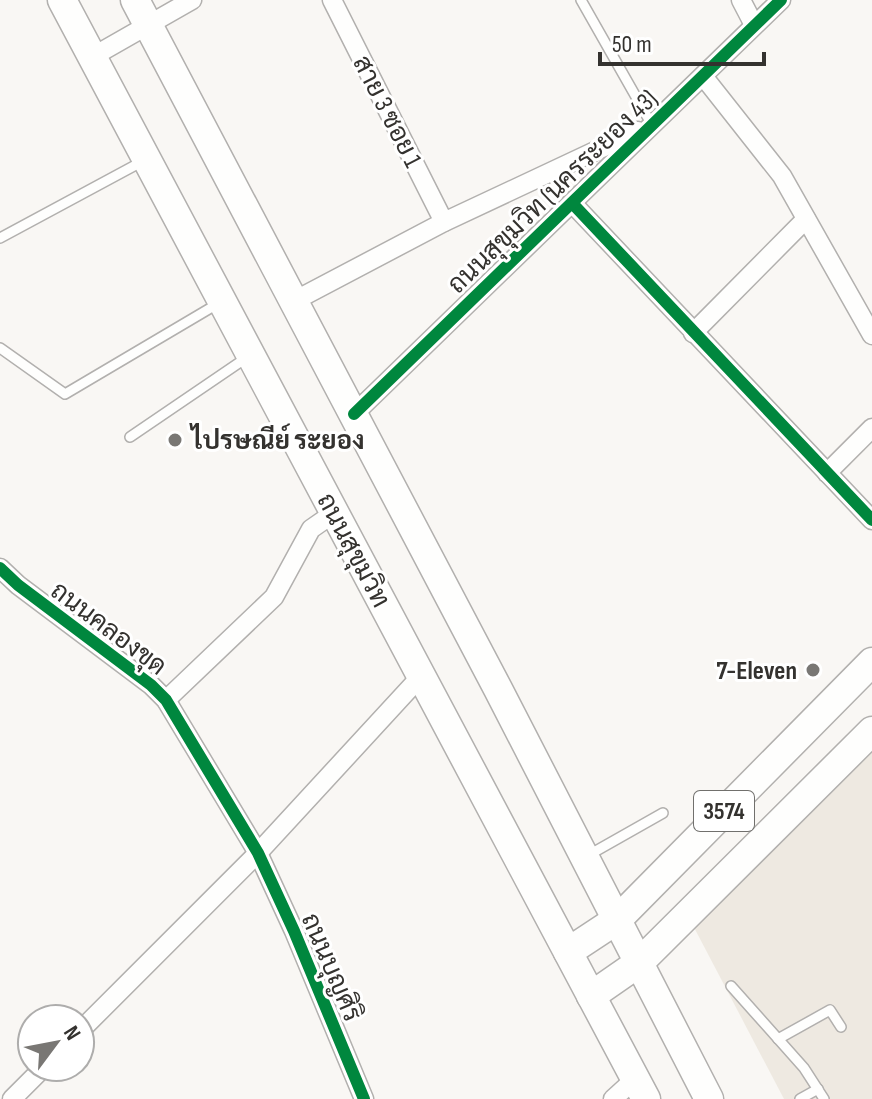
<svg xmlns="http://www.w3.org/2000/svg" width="872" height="1099" viewBox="0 0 872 1099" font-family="'Sofia Sans Condensed',Sarabun,sans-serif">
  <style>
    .built { fill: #eee9e1 }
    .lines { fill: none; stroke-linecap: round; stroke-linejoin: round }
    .lane-casing { stroke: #b2b0ae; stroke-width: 12 }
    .street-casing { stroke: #b2b0ae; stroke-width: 21 }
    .primary-casing { stroke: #b2b0ae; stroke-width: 31 }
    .lane { stroke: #fefefd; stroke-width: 9 }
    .street { stroke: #fefefd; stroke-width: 18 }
    .primary { stroke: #fefefd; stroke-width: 28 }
    .cycleway-casing { stroke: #fff; stroke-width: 17 }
    .cycleway { stroke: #00873e; stroke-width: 12 }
    .poi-dot { fill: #797774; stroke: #fff; stroke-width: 3 }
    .labels { text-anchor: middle; stroke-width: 6; stroke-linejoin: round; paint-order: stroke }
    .shield { fill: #fff; stroke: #71706d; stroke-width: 2 }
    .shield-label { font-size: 24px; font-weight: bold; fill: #34322f }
    .street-label { font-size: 26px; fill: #34322f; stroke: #fff }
    .poi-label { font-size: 26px; font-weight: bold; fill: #34322f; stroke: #fff; text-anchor: start }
  </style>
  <rect width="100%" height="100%" fill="#f9f7f4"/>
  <polygon class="built" points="872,730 872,1099 784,1099 688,916"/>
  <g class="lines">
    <g class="lane-casing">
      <g id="lane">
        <polyline points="581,0 652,125"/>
        <polyline points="0,238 145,160"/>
        <polyline points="0,348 65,394 219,303"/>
        <polyline points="130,437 249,356"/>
        <polyline points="587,856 663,813"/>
        <polyline points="731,986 804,1068 824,1099"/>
        <polyline points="778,1039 830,1010 841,1027"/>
        <polyline points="800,1099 818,1089"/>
      </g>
    </g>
    <g class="street-casing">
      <g id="street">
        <polyline points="332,0 444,222"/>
        <polyline points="741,0 754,25"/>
        <polyline points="92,57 192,0"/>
        <polyline points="703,76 782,176 872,335"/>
        <polyline points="572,203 872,520"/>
        <polyline points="294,301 444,222 638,131"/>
        <polyline points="693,333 806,219"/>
        <polyline points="354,414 781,0"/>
        <polyline points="827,473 872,428"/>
        <polyline points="0,568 18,585 151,685 166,700 258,853 294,931 364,1099"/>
        <polyline points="166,700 274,597 311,529 334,513"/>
        <polyline points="80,1031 258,853 421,676"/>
        <polyline points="12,1099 44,1067"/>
        <polyline points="613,1099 635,1079"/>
      </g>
    </g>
    <g class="primary-casing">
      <g id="primary">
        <polyline points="62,0 646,1099"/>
        <polyline points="135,0 498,689 709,1099"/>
        <polyline points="568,952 618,919 872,662"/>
        <polyline points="591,996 640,962 872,731"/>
      </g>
    </g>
    <use href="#lane" class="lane"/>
    <use href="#street" class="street"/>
    <use href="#primary" class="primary"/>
    <g class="cycleway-casing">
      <g id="cycleway">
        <polyline points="572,203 872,520"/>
        <polyline points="354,414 781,0"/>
        <polyline points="0,568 18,585 151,685 166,700 258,853 294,931 364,1099"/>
      </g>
    </g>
    <use href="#cycleway" class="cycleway"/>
  </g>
  <g class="poi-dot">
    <circle cx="175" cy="440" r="8"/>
    <circle cx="813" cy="670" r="8"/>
  </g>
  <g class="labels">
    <rect class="shield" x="694" y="791" width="60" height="40" rx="6"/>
    <g class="shield-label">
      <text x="724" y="819">3574</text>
    </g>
    <g class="street-label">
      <text transform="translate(388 111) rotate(63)" y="9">สาย 3 ซอย 1</text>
      <text transform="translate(552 191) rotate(-44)" y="9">ถนนสุขุมวิท (นครระยอง 43)</text>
      <text transform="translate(354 550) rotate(62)" y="9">ถนนสุขุมวิท</text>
      <text transform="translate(109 628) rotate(37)" y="9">ถนนคลองขุด</text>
      <text transform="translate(332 967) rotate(67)" y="9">ถนนบุญศิริ</text>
    </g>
    <g class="poi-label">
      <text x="191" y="449">ไปรษณีย์ ระยอง</text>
      <text x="797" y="679" text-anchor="end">7-Eleven</text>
    </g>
  </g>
  <g transform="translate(56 1043) rotate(58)"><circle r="38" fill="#ffffff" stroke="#aeadac" stroke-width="2"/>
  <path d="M0-6L14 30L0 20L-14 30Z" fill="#797774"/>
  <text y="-12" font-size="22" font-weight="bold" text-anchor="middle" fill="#34322f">N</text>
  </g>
  <path d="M600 52v12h164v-12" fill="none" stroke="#34322f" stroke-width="4"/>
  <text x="612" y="52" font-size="24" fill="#34322f" stroke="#ffffff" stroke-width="6" paint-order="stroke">50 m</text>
</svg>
